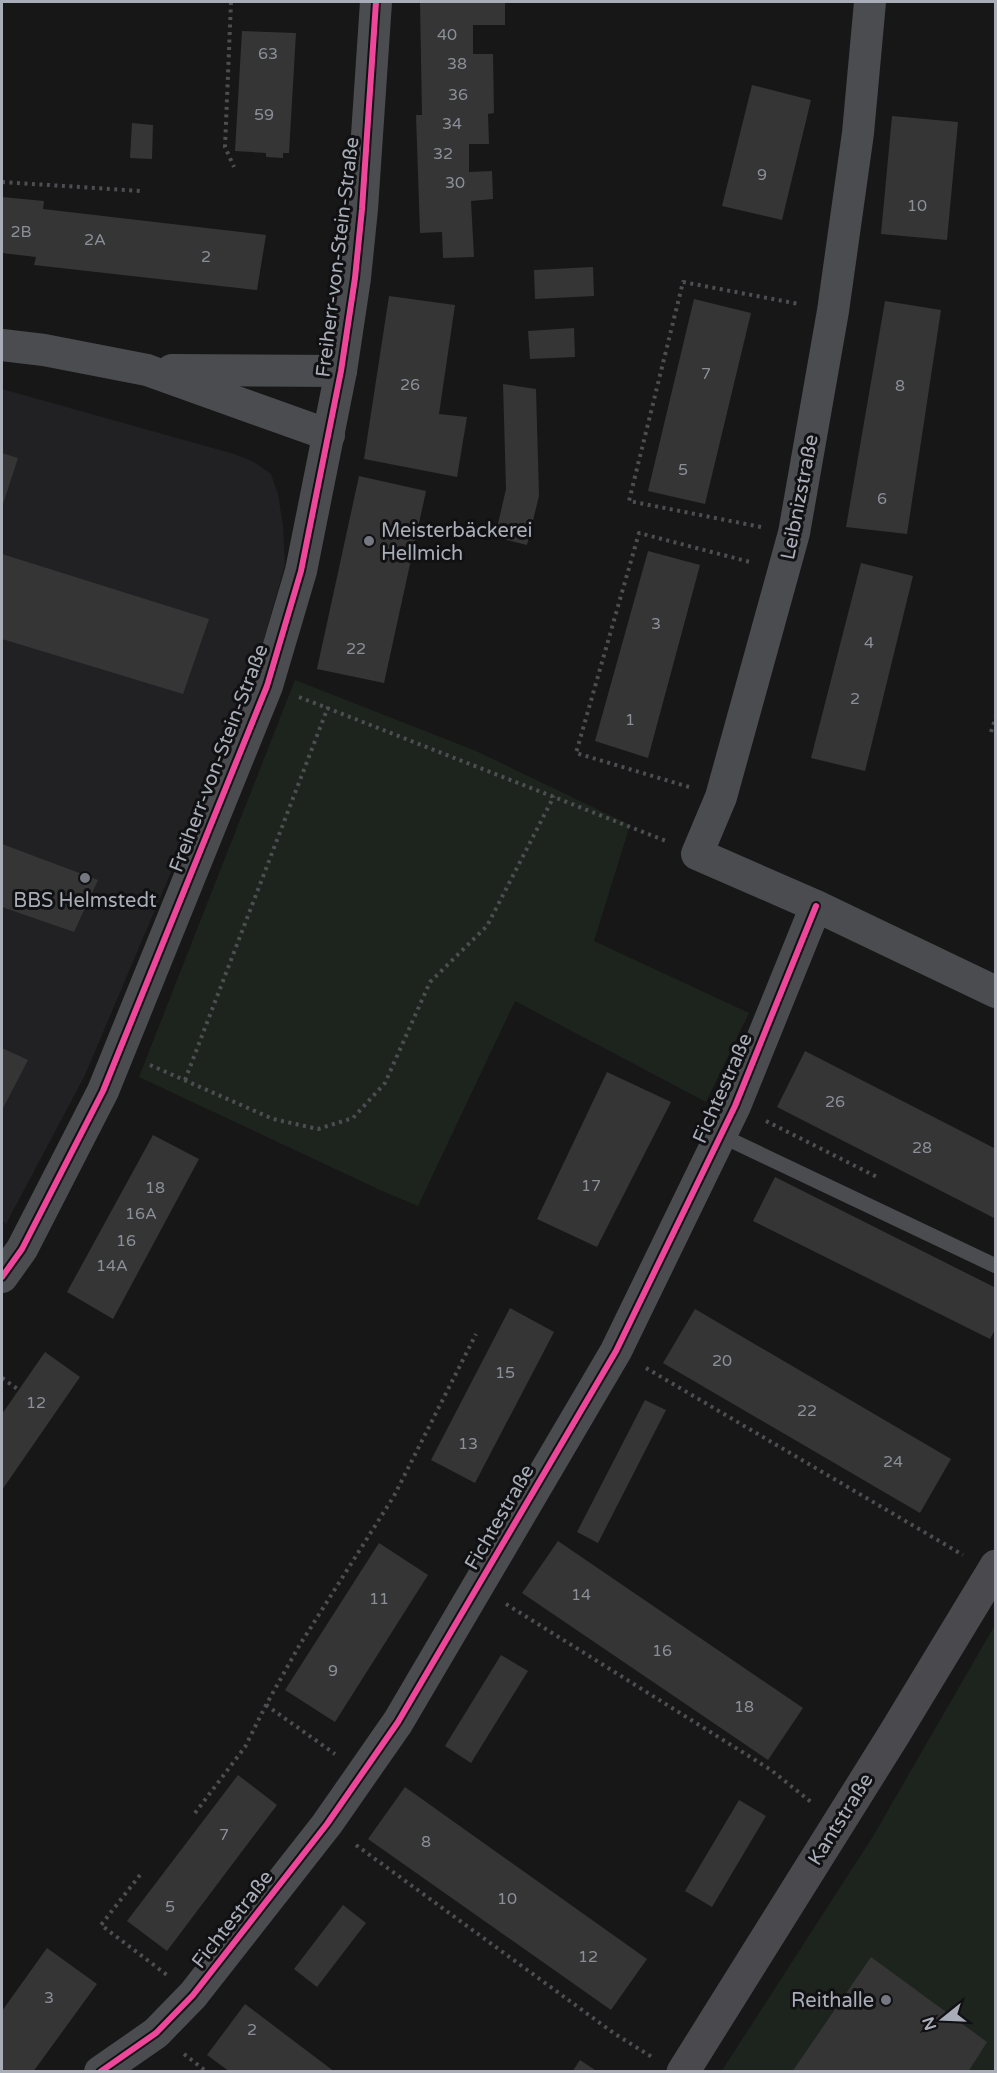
<svg xmlns="http://www.w3.org/2000/svg" width="997" height="2073" viewBox="0 0 997 2073" font-family="'Varela Round',sans-serif">
  <style>
    .built { fill: #212123 }
    .green { fill: #1d241e }
    .building { fill: #353536 }
    .lines { fill: none; stroke-linecap: round; stroke-linejoin: round }
    .path { stroke: #4d4e52; stroke-width: 4; stroke-dasharray: 3 4.5; stroke-linecap: butt }
    .lane { stroke: #4b4c50; stroke-width: 15 }
    .street { stroke: #4b4c50; stroke-width: 32 }
    .secondary { stroke: #4a4a4e; stroke-width: 33 }
    .cycleway-casing { stroke: #111113; stroke-width: 10 }
    .cycleway { stroke: #ed469a; stroke-width: 6 }
    .poi-dot { fill: #757880; stroke: #111113; stroke-width: 2 }
    .labels { text-anchor: middle; stroke-width: 6; stroke-linejoin: round; paint-order: stroke }
    .number-label { font-size: 16px; fill: #8b8f98 }
    .street-label { font-size: 20px; fill: #a8adb8; stroke: #111113 }
    .poi-label { font-size: 20px; fill: #a8adb8; stroke: #111113; text-anchor: start }
  </style>
  <rect width="100%" height="100%" fill="#171717"/>
  <polygon class="built" points="2,389 234,454 254,462 271,474 278,494 283,526 285,565 252,681 85,1075 6,1224 2,1220"/>
  <g class="green">
    <polygon points="295,680 476,751 630,825 594,941 749,1013 706,1102 515,1001 418,1206 380,1190 139,1077"/>
    <polygon points="995,1625 995,2071 721,2072 872,1838"/>
  </g>
  <g class="building">
    <polygon points="420,2 505,2 505,25 473,25 473,54 493,54 494,113 488,114 489,144 469,144 469,172 492,171 493,199 471,201 474,257 443,258 442,232 420,233 416,115 422,115"/>
    <polygon points="242,31 296,33 289,153 283,153 283,158 266,157 266,153 235,151"/>
    <polygon points="752,85 811,100 782,220 722,206"/>
    <polygon points="892,116 958,122 947,240 881,234"/>
    <polygon points="132,123 153,125 152,159 130,158"/>
    <polygon points="2,197 44,201 43,209 266,235 257,290 34,265 36,257 2,253"/>
    <polygon points="593,267 594,296 535,299 534,270"/>
    <polygon points="389,296 455,305 439,414 467,417 457,477 364,459"/>
    <polygon points="694,299 751,313 705,504 648,491"/>
    <polygon points="885,301 941,310 907,534 846,527"/>
    <polygon points="574,328 575,357 530,359 528,331"/>
    <polygon points="503,384 536,389 539,496 527,545 495,537 506,489"/>
    <polygon points="2,453 18,458 2,507"/>
    <polygon points="359,476 426,491 384,683 317,669"/>
    <polygon points="648,551 700,565 648,758 595,741"/>
    <polygon points="2,554 209,619 183,694 2,639"/>
    <polygon points="861,563 913,576 865,771 811,758"/>
    <polygon points="2,844 98,880 74,932 2,907"/>
    <polygon points="2,1048 28,1060 2,1110"/>
    <polygon points="805,1051 996,1149 996,1219 777,1107"/>
    <polygon points="607,1072 671,1102 597,1247 537,1219"/>
    <polygon points="153,1135 199,1159 113,1319 67,1292"/>
    <polygon points="775,1177 996,1288 996,1328 990,1339 753,1221"/>
    <polygon points="510,1308 554,1332 475,1483 431,1460"/>
    <polygon points="695,1309 951,1459 920,1513 663,1363"/>
    <polygon points="45,1352 80,1377 2,1490 2,1414"/>
    <polygon points="645,1400 666,1410 598,1543 577,1532"/>
    <polygon points="558,1541 803,1708 768,1760 522,1593"/>
    <polygon points="379,1543 428,1575 335,1722 285,1690"/>
    <polygon points="501,1655 528,1671 471,1763 445,1746"/>
    <polygon points="238,1775 277,1805 167,1951 127,1921"/>
    <polygon points="405,1787 647,1959 611,2010 368,1839"/>
    <polygon points="739,1800 766,1816 712,1907 685,1891"/>
    <polygon points="343,1905 366,1923 317,1987 294,1969"/>
    <polygon points="47,1948 97,1984 33,2072 2,2072 2,2011"/>
    <polygon points="871,1957 987,2042 968,2072 792,2072"/>
    <polygon points="245,2004 323,2063 335,2072 230,2072 207,2055"/>
    <polygon points="580,2060 598,2072 572,2072"/>
  </g>
  <g class="lines">
    <g class="path">
      <polyline points="231,2 225,147 234,167"/>
      <polyline points="2,182 141,191"/>
      <polyline points="761,527 629,501 683,282 799,304"/>
      <polyline points="299,697 666,841"/>
      <polyline points="991,732 996,716"/>
      <polyline points="689,787 576,753 639,533 750,562"/>
      <polyline points="150,1065 273,1119 318,1129 353,1118 385,1083 430,982 487,926 554,796"/>
      <polyline points="185,1080 328,707"/>
      <polyline points="766,1121 877,1177"/>
      <polyline points="646,1368 963,1555"/>
      <polyline points="2,1378 19,1390"/>
      <polyline points="506,1604 771,1770 811,1802"/>
      <polyline points="266,1705 335,1754"/>
      <polyline points="195,1813 245,1747 266,1705 299,1646 394,1496 476,1334"/>
      <polyline points="356,1845 615,2034 652,2057"/>
      <polyline points="140,1875 101,1925 167,1975"/>
      <polyline points="184,2054 207,2072"/>
    </g>
    <polyline class="lane" points="720,1135 996,1266"/>
    <g class="street">
      <polyline points="870,2 858,133 833,311 794,533 721,797 697,854 816,906 996,992"/>
      <polyline points="2,345 44,350 147,370 329,435"/>
      <polyline points="172,370 341,371"/>
      <polyline points="2,1277 22,1249 103,1091 267,686 301,571 341,371 355,278 362,209 376,2"/>
      <polyline points="100,2072 156,2033 193,1995 327,1824 398,1722 616,1351 735,1106 816,906"/>
    </g>
    <polyline class="secondary" points="683,2072 893,1736 996,1566"/>
    <g class="cycleway-casing">
      <g id="cycleway">
        <polyline points="2,1277 22,1249 103,1091 267,686 301,571 341,371 355,278 362,209 376,2"/>
        <polyline points="100,2072 156,2033 193,1995 327,1824 398,1722 616,1351 735,1106 816,906"/>
      </g>
    </g>
    <use href="#cycleway" class="cycleway"/>
  </g>
  <g class="poi-dot">
    <circle cx="369" cy="541" r="6"/>
    <circle cx="85" cy="878" r="6"/>
    <circle cx="886" cy="2000" r="6"/>
  </g>
  <g class="labels">
    <g class="number-label">
      <text x="447" y="40">40</text>
      <text x="268" y="59">63</text>
      <text x="457" y="69">38</text>
      <text x="458" y="100">36</text>
      <text x="264" y="120">59</text>
      <text x="452" y="129">34</text>
      <text x="443" y="159">32</text>
      <text x="762" y="180">9</text>
      <text x="455" y="188">30</text>
      <text x="917" y="211">10</text>
      <text x="21" y="237">2B</text>
      <text x="95" y="245">2A</text>
      <text x="206" y="262">2</text>
      <text x="706" y="379">7</text>
      <text x="410" y="390">26</text>
      <text x="900" y="391">8</text>
      <text x="683" y="475">5</text>
      <text x="882" y="504">6</text>
      <text x="656" y="629">3</text>
      <text x="869" y="648">4</text>
      <text x="356" y="654">22</text>
      <text x="855" y="704">2</text>
      <text x="630" y="725">1</text>
      <text x="835" y="1107">26</text>
      <text x="922" y="1153">28</text>
      <text x="591" y="1191">17</text>
      <text x="155" y="1193">18</text>
      <text x="141" y="1219">16A</text>
      <text x="126" y="1246">16</text>
      <text x="112" y="1271">14A</text>
      <text x="722" y="1366">20</text>
      <text x="505" y="1378">15</text>
      <text x="36" y="1408">12</text>
      <text x="807" y="1416">22</text>
      <text x="468" y="1449">13</text>
      <text x="893" y="1467">24</text>
      <text x="581" y="1600">14</text>
      <text x="379" y="1604">11</text>
      <text x="662" y="1656">16</text>
      <text x="333" y="1676">9</text>
      <text x="744" y="1712">18</text>
      <text x="224" y="1840">7</text>
      <text x="426" y="1847">8</text>
      <text x="507" y="1904">10</text>
      <text x="170" y="1912">5</text>
      <text x="588" y="1962">12</text>
      <text x="49" y="2003">3</text>
      <text x="252" y="2035">2</text>
    </g>
    <g class="street-label">
      <text transform="translate(337 257) rotate(-83)" y="7">Freiherr-von-Stein-Straße</text>
      <text transform="translate(799 497) rotate(-79)" y="7">Leibnizstraße</text>
      <text transform="translate(218 758) rotate(-69)" y="7">Freiherr-von-Stein-Straße</text>
      <text transform="translate(722 1088) rotate(-66)" y="7">Fichtestraße</text>
      <text transform="translate(499 1517) rotate(-60)" y="7">Fichtestraße</text>
      <text transform="translate(840 1819) rotate(-58)" y="7">Kantstraße</text>
      <text transform="translate(232 1919) rotate(-52)" y="7">Fichtestraße</text>
    </g>
    <g class="poi-label">
      <text x="381" y="537">Meisterbäckerei<tspan x="381" dy="23">Hellmich</tspan></text>
      <text x="85" y="907" text-anchor="middle">BBS Helmstedt</text>
      <text x="874" y="2007" text-anchor="end">Reithalle</text>
    </g>
  </g>
  <rect width="997" height="2073" fill="none" stroke="#a8adb8" stroke-width="6"/>
  <g transform="translate(943 2019) rotate(252)" stroke="#111113" stroke-width="4.5" paint-order="stroke">
  <path d="M0-4.5L10 22L0 15L-10 22Z" fill="#a8adb8"/>
  <text y="-9" font-size="16" font-weight="bold" text-anchor="middle" fill="#a8adb8">N</text>
  </g>
</svg>
